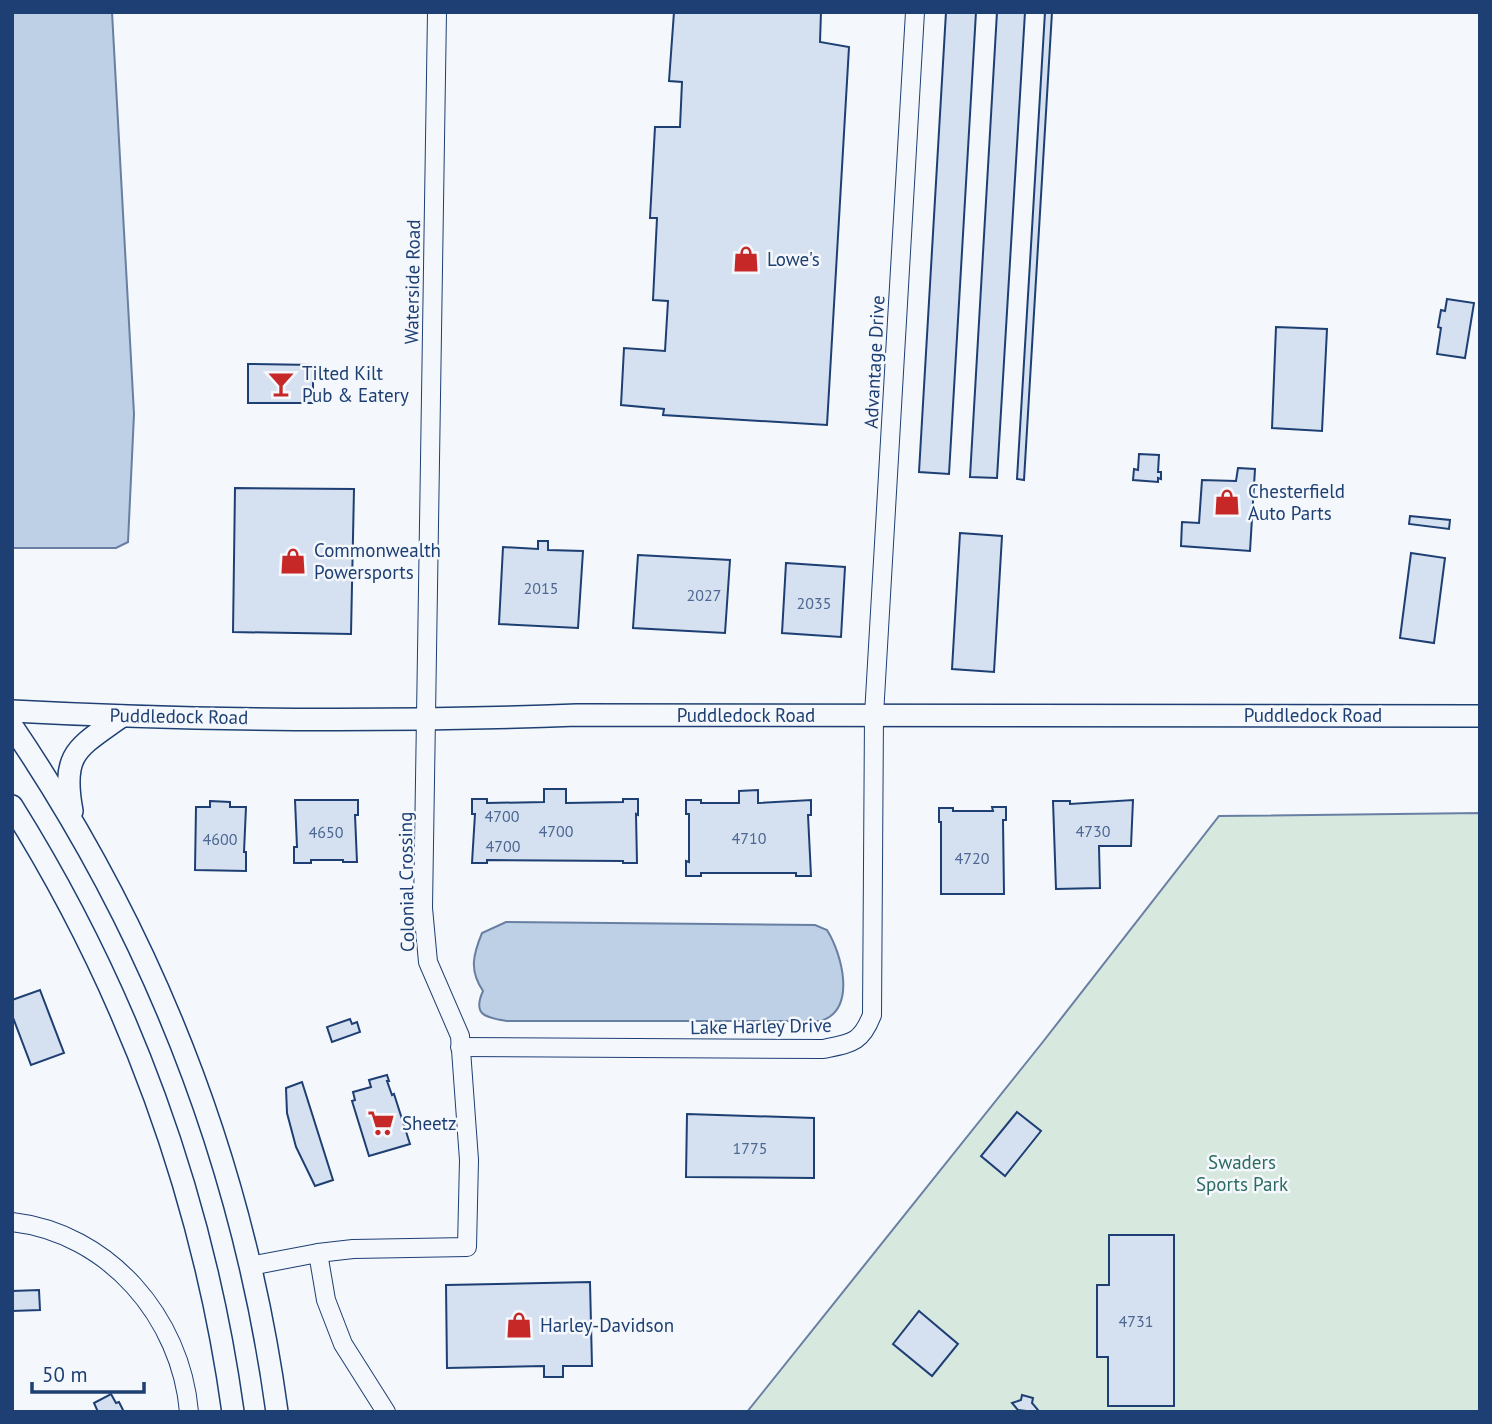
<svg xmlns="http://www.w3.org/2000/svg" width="1492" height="1424" viewBox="0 0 1492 1424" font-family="'PT Sans',sans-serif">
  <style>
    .green { fill: #d7e8df; stroke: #687fa3; stroke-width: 2 }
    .water { fill: #bed0e5; stroke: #687fa3; stroke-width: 2 }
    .building { fill: #d5e0f0; stroke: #1d3f73; stroke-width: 2 }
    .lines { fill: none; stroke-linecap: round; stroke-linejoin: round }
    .minor-casing { stroke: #1d3f73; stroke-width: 20 }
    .major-casing { stroke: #1d3f73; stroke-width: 24 }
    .minor { stroke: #f4f7fb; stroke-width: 18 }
    .major { stroke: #f4f7fb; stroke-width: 21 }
    .labels { text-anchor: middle; stroke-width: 5; stroke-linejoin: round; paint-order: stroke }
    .number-label { font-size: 16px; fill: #4b6792 }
    .poi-label { font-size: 19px; fill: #1d3f73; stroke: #f4f7fb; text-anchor: start }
    .street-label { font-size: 19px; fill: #1d3f73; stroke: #f4f7fb }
    .park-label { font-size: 19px; fill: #2c6c60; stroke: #f4f7fb }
  </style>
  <rect width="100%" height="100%" fill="#f4f7fb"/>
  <polygon class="green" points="1480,813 1480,1412 747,1412 1042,1043 1219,816"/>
  <g class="water">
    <polygon points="12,12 112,12 134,414 128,542 116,548 12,548"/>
    <path d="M506,922L815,925L827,930C842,954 857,1009 821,1021H507C486,1018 472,1015 483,991C469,970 473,955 482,933Z"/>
  </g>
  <g class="building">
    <polygon points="674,12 821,12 820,42 849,47 827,425 663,415 664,409 621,405 624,348 665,351 668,301 653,300 657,218 650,218 655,127 680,127 682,82 669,81"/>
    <polygon points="946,12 976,12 949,474 919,472"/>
    <polygon points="997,12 1025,12 997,478 970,477"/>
    <polygon points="1045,12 1052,12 1024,480 1017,479"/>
    <polygon points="1447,299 1474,303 1465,358 1437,354 1441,328 1438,327 1441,310 1445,311"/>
    <polygon points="1276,327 1327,329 1322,431 1272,428"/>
    <polygon points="248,364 313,365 313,403 248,403"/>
    <polygon points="1139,454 1159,455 1158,472 1161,472 1161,479 1158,478 1158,482 1133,480 1134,469 1138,470"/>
    <polygon points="1238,468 1255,469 1250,551 1181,546 1182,522 1199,523 1202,480 1236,481"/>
    <polygon points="235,488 354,489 351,634 233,632"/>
    <polygon points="1410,516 1450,520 1449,529 1409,524"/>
    <polygon points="960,533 1002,536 994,672 952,669"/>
    <polygon points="538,541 548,541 548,550 583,551 578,628 499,624 503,547 538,549"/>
    <polygon points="1411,553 1445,558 1434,643 1400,638"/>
    <polygon points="638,555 730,560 725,633 633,628"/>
    <polygon points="786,563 845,567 841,637 782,633"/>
    <polygon points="544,789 566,789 566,803 623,802 623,799 638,799 638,815 636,814 637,863 623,863 623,861 487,860 487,863 472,863 475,814 472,814 472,799 487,799 487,803 544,802"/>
    <polygon points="758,790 758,803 811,800 811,815 808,815 811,876 796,876 796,873 701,873 701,876 686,876 686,861 689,862 689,814 686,814 686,800 701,800 701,803 739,803 739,791"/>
    <polygon points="295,800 358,800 358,815 355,815 357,862 343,862 343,860 311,860 311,863 294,863 294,847 297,847"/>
    <polygon points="1133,800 1131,846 1099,846 1100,888 1056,889 1053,801 1070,801 1070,804"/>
    <polygon points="210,801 230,802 230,807 246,807 244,852 246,852 246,871 195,870 196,807 210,807"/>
    <polygon points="992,807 1006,807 1006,820 1003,820 1004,894 941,894 941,822 939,822 939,808 953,808 953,811 993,811"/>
    <polygon points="40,990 64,1053 31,1065 12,1015 12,1000"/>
    <polygon points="350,1019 352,1024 357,1022 360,1032 332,1042 327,1027"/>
    <polygon points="387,1075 389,1081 387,1081 392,1095 394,1094 410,1144 369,1156 352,1101 355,1100 353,1092 371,1087 369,1080"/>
    <polygon points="302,1082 333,1180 315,1186 296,1147 287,1113 286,1088"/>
    <polygon points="1017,1112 1041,1131 1005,1176 981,1156"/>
    <polygon points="687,1114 814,1118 814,1178 686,1177"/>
    <polygon points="1109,1235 1174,1235 1174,1406 1108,1406 1108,1357 1097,1357 1097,1285 1109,1285"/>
    <polygon points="590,1282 592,1366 563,1366 563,1377 544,1377 544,1366 447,1368 446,1285"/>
    <polygon points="39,1290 40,1310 12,1311 12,1291"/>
    <polygon points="919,1311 958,1344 932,1376 893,1344"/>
    <polygon points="111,1394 116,1403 119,1402 124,1412 98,1412 94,1403"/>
    <polygon points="1022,1395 1033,1398 1032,1403 1038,1410 1035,1412 1018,1410 1012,1403 1021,1400"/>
  </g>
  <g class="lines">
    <g class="minor-casing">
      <g id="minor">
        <path d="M460,1047L823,1049C852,1043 861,1043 872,1015L874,715L915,12"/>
        <path d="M12,1222C109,1233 181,1318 189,1412"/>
        <polyline points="318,1253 326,1300 343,1344 386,1412"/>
        <polyline points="250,1266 318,1253 353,1249 467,1247 469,1160 460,1036 428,962 423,908 437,12"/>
      </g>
    </g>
    <g class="major-casing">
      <g id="major">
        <path d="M12,711C200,721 389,722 577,715L1480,716"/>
        <path d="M12,726C153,934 243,1163 277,1412"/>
        <path d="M12,806C128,991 203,1196 233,1412"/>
        <path d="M72,811C61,752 78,748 122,716"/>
      </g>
    </g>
    <use href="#minor" class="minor"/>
    <use href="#major" class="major"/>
  </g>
  <defs>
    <g id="shop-bare" transform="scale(2.1)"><path d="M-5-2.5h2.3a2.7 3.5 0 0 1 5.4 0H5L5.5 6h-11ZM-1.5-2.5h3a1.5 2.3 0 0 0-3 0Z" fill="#c62828" stroke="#f4f7fb" stroke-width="2.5" paint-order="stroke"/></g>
    <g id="bar-bare" transform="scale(2.1)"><path d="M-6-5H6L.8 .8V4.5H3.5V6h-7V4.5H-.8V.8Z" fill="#c62828" stroke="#f4f7fb" stroke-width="2.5" paint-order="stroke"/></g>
    <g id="supermarket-bare" transform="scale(2.1)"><path d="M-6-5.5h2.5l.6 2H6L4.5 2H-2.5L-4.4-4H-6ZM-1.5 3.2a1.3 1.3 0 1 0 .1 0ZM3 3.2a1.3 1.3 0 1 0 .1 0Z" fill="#c62828" stroke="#f4f7fb" stroke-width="2.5" paint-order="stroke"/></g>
  </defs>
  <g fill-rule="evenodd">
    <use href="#shop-bare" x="746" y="259"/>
    <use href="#bar-bare" x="281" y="384"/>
    <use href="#shop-bare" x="1227" y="502"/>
    <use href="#shop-bare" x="293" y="561"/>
    <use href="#supermarket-bare" x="381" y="1123"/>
    <use href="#shop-bare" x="519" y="1325"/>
  </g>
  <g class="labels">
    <g class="number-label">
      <text x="541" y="594">2015</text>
      <text x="704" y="601">2027</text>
      <text x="814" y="609">2035</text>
      <text x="502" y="822">4700</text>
      <text x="556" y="837">4700</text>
      <text x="1093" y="837">4730</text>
      <text x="326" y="838">4650</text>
      <text x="749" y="844">4710</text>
      <text x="220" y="845">4600</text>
      <text x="503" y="852">4700</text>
      <text x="972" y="864">4720</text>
      <text x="750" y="1154">1775</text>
      <text x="1136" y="1327">4731</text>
    </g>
    <g class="poi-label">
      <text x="767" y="266">Lowe's</text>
      <text x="302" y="380">Tilted Kilt<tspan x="302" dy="22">Pub &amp; Eatery</tspan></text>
      <text x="1248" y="498">Chesterfield<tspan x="1248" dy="22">Auto Parts</tspan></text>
      <text x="314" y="557">Commonwealth<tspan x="314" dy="22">Powersports</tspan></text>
      <text x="402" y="1130">Sheetz</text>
      <text x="540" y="1332">Harley-Davidson</text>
    </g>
    <g class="street-label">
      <text transform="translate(412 282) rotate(-89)" y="7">Waterside Road</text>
      <text transform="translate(874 362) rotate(-87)" y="7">Advantage Drive</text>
      <text x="746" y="722">Puddledock Road</text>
      <text x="1313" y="722">Puddledock Road</text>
      <text transform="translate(179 716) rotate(1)" y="7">Puddledock Road</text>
      <text transform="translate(406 882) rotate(-91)" y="7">Colonial Crossing</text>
      <text transform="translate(761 1026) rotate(-1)" y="7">Lake Harley Drive</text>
    </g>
    <g class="park-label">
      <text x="1242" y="1169">Swaders<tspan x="1242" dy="22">Sports Park</tspan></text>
    </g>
  </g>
  <rect width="1492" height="1424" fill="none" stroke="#1d3f73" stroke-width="28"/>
  <path d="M32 1382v10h112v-10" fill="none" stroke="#1d3f73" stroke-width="3.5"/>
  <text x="42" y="1382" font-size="21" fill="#1d3f73" stroke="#f4f7fb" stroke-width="5" paint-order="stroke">50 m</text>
</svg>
